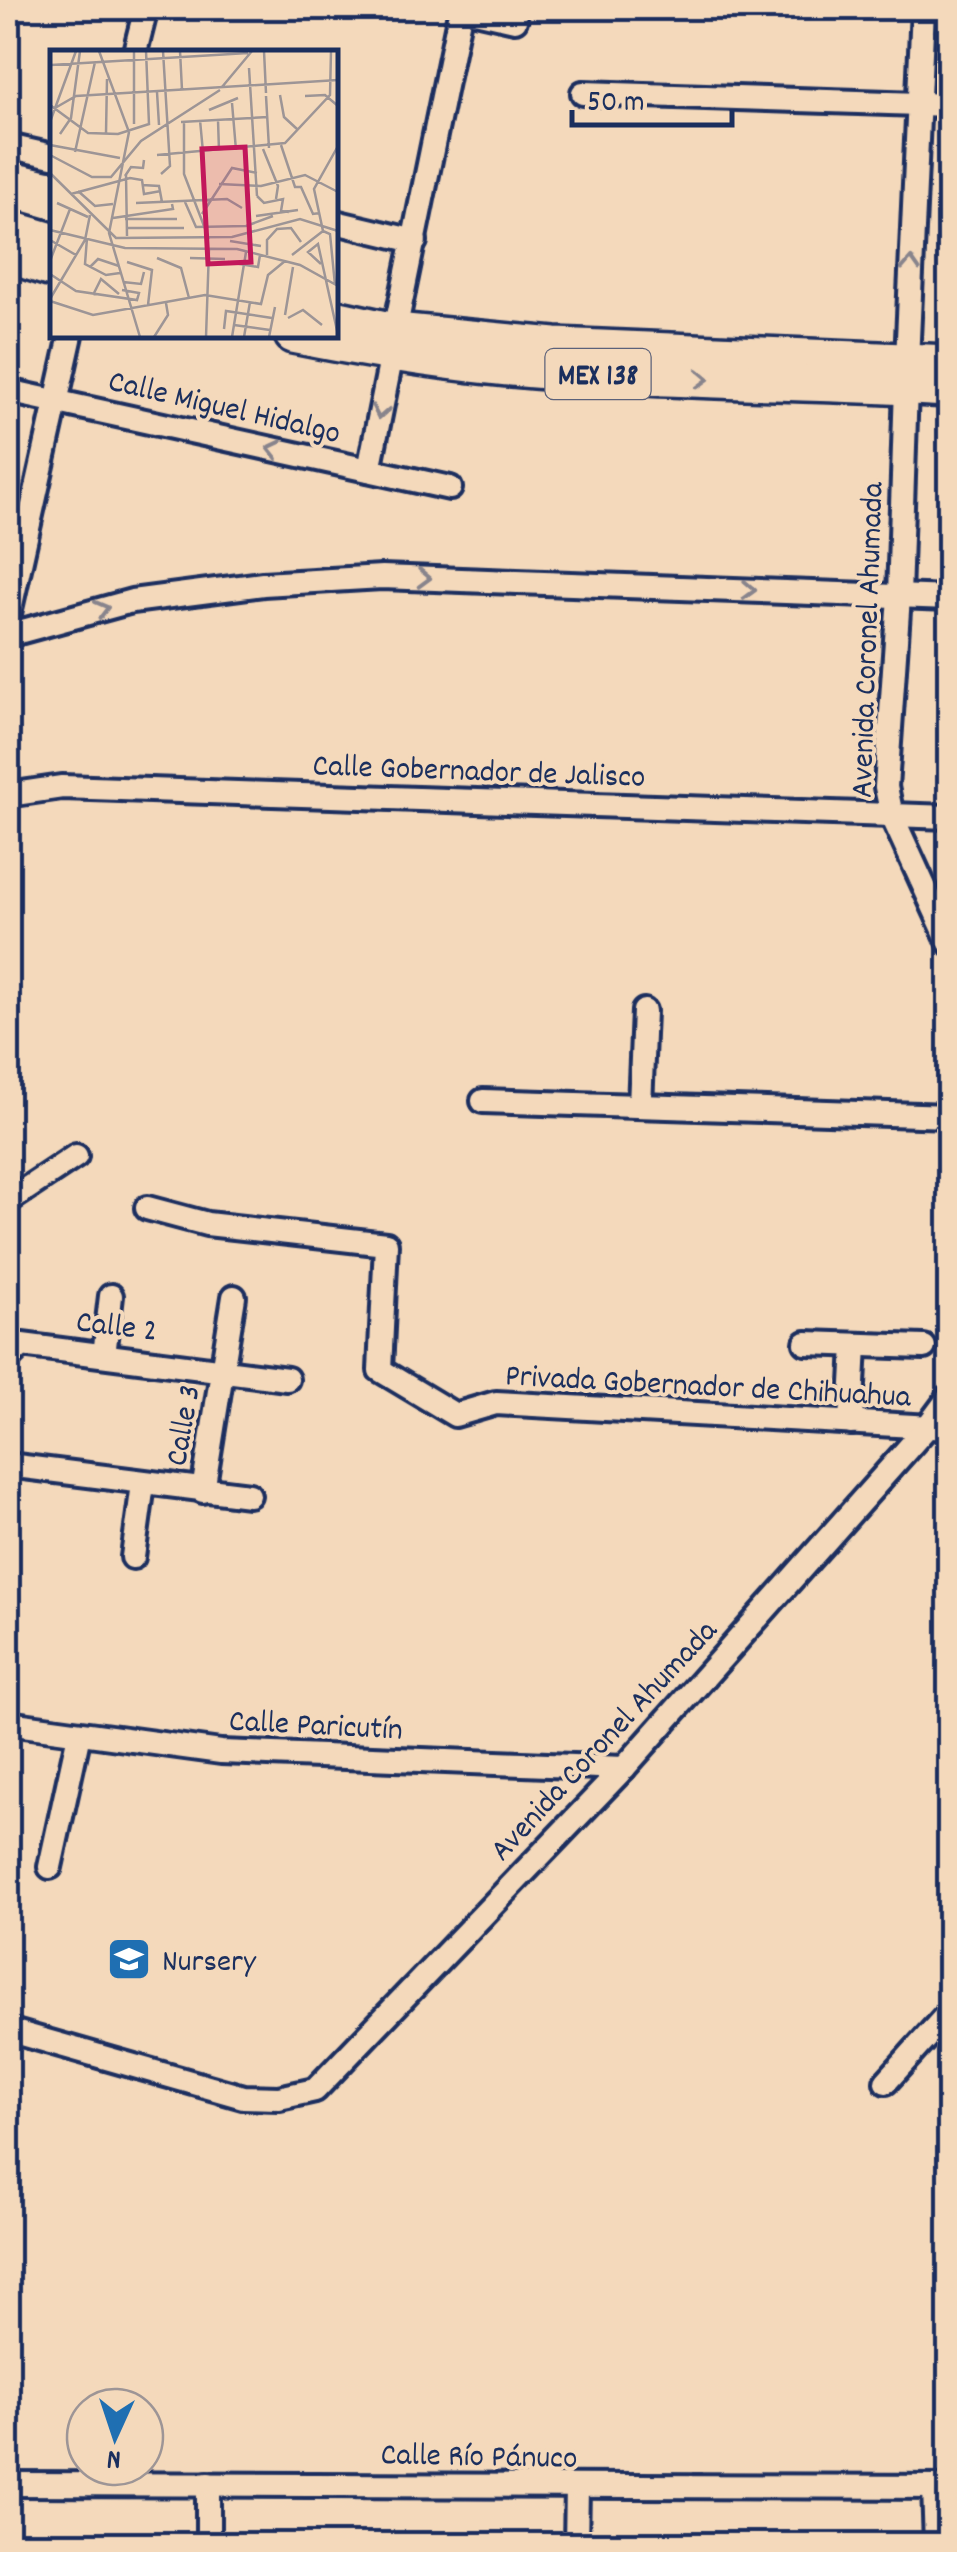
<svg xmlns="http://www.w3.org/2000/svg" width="957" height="2552" viewBox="0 0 957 2552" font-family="Dekko,sans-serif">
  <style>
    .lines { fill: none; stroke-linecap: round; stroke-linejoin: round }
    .street-casing { stroke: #1b2f5e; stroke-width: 30 }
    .primary-casing { stroke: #1b2f5e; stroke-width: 42 }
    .street { stroke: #f4d9bb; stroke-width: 22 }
    .primary { stroke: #f4d9bb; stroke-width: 35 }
    .oneway { stroke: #88848c }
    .labels { text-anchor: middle; stroke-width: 8; stroke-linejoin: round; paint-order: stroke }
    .shield { fill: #f4d9bb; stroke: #5c627a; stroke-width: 2.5 }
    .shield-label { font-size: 30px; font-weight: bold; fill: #1b2f5e }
    .street-label { font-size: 32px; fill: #1b2f5e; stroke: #f4d9bb }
    .poi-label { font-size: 32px; fill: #1b2f5e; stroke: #f4d9bb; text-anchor: start }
    .inset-road { fill: none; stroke: #9d9596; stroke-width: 2.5 }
    .view { fill: #c2185b; fill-opacity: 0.15; stroke: #c2185b; stroke-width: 5 }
    .inset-edge { fill: none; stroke: #1b2f5e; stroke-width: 5 }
  </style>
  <rect width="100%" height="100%" fill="#f4d9bb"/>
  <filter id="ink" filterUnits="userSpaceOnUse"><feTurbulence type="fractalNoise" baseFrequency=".01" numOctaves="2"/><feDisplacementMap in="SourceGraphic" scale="20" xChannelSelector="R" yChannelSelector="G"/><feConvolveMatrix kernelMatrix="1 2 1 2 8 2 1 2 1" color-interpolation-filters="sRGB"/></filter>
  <g filter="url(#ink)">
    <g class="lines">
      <g class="street-casing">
        <g id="street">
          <polyline points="462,8 515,20"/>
          <polyline points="135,52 146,8"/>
          <polyline points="583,93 950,105"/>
          <polyline points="8,146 52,156"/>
          <polyline points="335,222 415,241"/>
          <polyline points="395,331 461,8"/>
          <polyline points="907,361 923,8"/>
          <polyline points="906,387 899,596 886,787 892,816 950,943"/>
          <polyline points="8,391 450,488"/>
          <polyline points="369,470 392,354"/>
          <polyline points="8,618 71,335"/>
          <polyline points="8,635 132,601 263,584 382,577 950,598"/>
          <polyline points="8,795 62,787 950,817"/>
          <polyline points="483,1101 950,1116"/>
          <polyline points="640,1106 644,1011"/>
          <polyline points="8,1201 76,1156"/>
          <polyline points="147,1208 207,1224 386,1244 380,1370 455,1415 496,1403 950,1428"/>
          <polyline points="806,1343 924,1347"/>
          <polyline points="104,1355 111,1296"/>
          <polyline points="8,1359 22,1345 287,1379"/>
          <polyline points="851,1423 855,1345"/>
          <polyline points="8,1465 249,1495"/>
          <polyline points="203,1491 234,1297"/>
          <polyline points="133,1557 143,1484"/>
          <polyline points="8,1723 221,1752 624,1768"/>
          <polyline points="50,1867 79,1734"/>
          <polyline points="8,2030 243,2097 279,2098 315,2090 624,1768 927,1427 950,1396"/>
          <polyline points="886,2082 950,2011"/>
          <polyline points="8,2484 950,2487"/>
          <polyline points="208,2484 208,2544"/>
          <polyline points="934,2487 936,2544"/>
          <polyline points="576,2544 577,2488"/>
        </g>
      </g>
      <g class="primary-casing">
        <g id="primary">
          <polyline points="8,228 52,241"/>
          <polyline points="8,255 52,269"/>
          <polyline points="335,318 395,331 555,346 950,363"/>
          <path d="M293,335C358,348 423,359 490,366C642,382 796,380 950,389"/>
        </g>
      </g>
      <use href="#street" class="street"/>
      <use href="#primary" class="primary"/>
    </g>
    <defs><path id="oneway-chevron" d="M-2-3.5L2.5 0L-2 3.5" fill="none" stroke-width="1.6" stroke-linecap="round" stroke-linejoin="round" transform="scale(2.5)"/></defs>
    <g class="oneway">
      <use href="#oneway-chevron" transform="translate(911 264) rotate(-87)"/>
      <use href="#oneway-chevron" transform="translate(702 379) rotate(2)"/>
      <use href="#oneway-chevron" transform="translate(380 412) rotate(101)"/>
      <use href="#oneway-chevron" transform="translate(274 449) rotate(-167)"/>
      <use href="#oneway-chevron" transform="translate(424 578) rotate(2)"/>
      <use href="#oneway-chevron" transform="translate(749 590) rotate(2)"/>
      <use href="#oneway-chevron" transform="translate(102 609) rotate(-15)"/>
    </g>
  </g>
  <defs>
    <g id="university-square" transform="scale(2.25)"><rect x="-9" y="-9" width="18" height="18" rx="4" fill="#1f6fb2" stroke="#f4d9bb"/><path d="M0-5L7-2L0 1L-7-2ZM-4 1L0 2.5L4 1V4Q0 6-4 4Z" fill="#fff"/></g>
  </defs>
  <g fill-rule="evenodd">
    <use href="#university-square" x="129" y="1959"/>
  </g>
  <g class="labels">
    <rect class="shield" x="545.5" y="349" width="105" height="50" rx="8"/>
    <g class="shield-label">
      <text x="598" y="384">MEX 138</text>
    </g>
    <g class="street-label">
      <text transform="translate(225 405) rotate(13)" y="11">Calle Miguel Hidalgo</text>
      <text transform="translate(865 640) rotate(-88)" y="11">Avenida Coronel Ahumada</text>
      <text transform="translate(479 769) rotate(2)" y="11">Calle Gobernador de Jalisco</text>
      <text transform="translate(117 1324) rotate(7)" y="11">Calle 2</text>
      <text transform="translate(708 1384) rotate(3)" y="11">Privada Gobernador de Chihuahua</text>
      <text transform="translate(181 1425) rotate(-80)" y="11">Calle 3</text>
      <text transform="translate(316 1723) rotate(3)" y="11">Calle Paricutín</text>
      <text transform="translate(602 1739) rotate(-47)" y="11">Avenida Coronel Ahumada</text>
      <text transform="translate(479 2454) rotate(1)" y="11">Calle Río Pánuco</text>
    </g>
    <g class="poi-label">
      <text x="162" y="1970">Nursery</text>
    </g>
  </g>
  <g transform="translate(50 50)">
    <rect width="288" height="288" fill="#f4d9bb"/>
    <path class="inset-road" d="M49,1L79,82L59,183L90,287M130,1L132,40M214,1L216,43M1,15L198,3M199,18L207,146M172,37L202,1M107,42L109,75M230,45L234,67L247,79M216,46L219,98M255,46L275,45L288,56M182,53L186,100M0,55L38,83L68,84L99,74L96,1M5,58L26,46L288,30M159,60L188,48M150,70L153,102M168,70L169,101M134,71V124L159,189M0,72L26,1M131,72L218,67M84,74V1M56,83L57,29M10,84L21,68L30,1M0,95L70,108M231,95L245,137H251L263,164L270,163M213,99L228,136L226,149M25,102L45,12M0,105L42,127H61L91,91L170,40M107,105L235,93L280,45L281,1M0,123L66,188L182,187L250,169L288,181M111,124L120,116L113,1M76,125L77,186M75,126L81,117L93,118L94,110M169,134L211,136L255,125L288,142M92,135L109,136L112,152M28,141L45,156L63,154M21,144L80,128L92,130L94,144L111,141M207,146L214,153L233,149L231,161L239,162M135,152L146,177L196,176L223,166M7,153L38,167M86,153L177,149L192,158M152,164L182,118L207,123M206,166L248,160M63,168L123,159L122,154M75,169H127M76,178H134M0,180L75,198L187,199L250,215L288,236M273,181L264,139L288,96M273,181L280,184L285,235M37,188L35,214L56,225L70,223M0,190L26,205M180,191L211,196M217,205V190L227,179L241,178L251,192M242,205L273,181M107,208L131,218L139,248M140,208L175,209M0,211L20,159M77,212L102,220L98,255M178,212L208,217L210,205M271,214L258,202L268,194L288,285M40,217L48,209L69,216M0,224L26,241L87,250L89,243L72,240M73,232L91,234L94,222M43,245L51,229L69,244M0,249L35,190L40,165M0,251L43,265L155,245L211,254L218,225L235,211M235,265L243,217M238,268L253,260L272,275M184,275L220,280M174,279L176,261L222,268M104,287L118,265L116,253M156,287L159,199M182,287L196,202M194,287L200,252M219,287L225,257"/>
    <path class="view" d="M195,97L201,212L158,214L152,99Z"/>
    <rect width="288" height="288" class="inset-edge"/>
  </g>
  <rect width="957" height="2552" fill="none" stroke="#f4d9bb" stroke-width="40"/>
  <rect x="20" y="20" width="917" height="2512" fill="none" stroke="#1b2f5e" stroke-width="4" filter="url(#ink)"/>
  <g transform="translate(115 2437) rotate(183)"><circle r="48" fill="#f4d9bb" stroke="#9d9596" stroke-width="2.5"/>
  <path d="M0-8L18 38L0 25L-18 38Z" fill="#1f6fb2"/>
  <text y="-15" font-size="28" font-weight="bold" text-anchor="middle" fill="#1b2f5e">N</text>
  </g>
  <path d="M572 110v15h160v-15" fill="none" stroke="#1b2f5e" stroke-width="5"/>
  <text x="587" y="110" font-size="30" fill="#1b2f5e" stroke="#f4d9bb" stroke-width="8" paint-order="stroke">50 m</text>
</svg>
